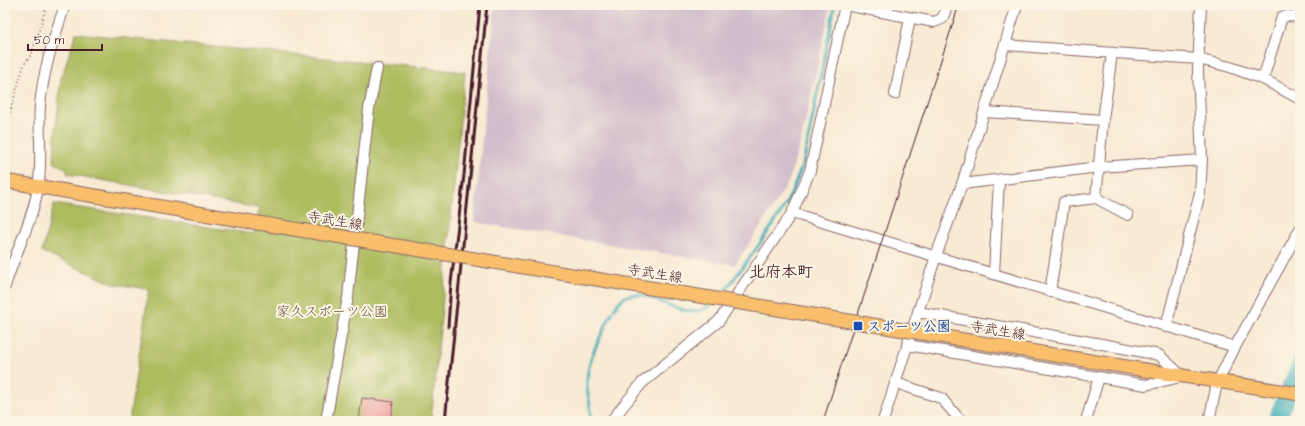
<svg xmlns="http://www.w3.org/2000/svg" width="1305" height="426" viewBox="0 0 1305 426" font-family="'Architects Daughter','Klee One',sans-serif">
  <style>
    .industrial { fill: #d1bdcb }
    .park { fill: #adbc5f; stroke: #7c6e45 }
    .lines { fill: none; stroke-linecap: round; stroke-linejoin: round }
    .stream { stroke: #3cacb8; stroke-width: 3 }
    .river { stroke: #3cacb8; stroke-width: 18 }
    .building { fill: #ea928f }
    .minor-casing { stroke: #876666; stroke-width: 12 }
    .major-casing { stroke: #876666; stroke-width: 15 }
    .path { stroke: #876666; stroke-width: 2; stroke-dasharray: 1 3; stroke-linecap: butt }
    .minor { stroke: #fff; stroke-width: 10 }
    .major { stroke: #f9bf6d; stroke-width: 13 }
    .tram { stroke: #4a1f2b; stroke-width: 1 }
    .rail { stroke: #4a1f2b; stroke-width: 3 }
    .major-bridge-casing { stroke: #876666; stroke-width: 15; stroke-linecap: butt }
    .major-bridge { stroke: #f9bf6d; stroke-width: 13 }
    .transit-dot { fill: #1a4fb4; stroke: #fcf5e5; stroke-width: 1.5 }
    .labels { text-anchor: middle; stroke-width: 4; stroke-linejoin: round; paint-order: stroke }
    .street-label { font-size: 14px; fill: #4a1f2b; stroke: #fcf5e5 }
    .park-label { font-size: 14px; fill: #684e3b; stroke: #fcf5e5 }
    .transit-label { font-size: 14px; font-weight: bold; fill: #164399; stroke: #fcf5e5; text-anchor: start }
    .quarter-label { font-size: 16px; font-weight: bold; fill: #4a1f2b; stroke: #fcf5e5 }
  </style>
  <rect width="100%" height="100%" fill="#fcf5e5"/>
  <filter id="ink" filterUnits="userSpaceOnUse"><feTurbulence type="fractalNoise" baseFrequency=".025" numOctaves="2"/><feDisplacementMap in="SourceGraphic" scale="8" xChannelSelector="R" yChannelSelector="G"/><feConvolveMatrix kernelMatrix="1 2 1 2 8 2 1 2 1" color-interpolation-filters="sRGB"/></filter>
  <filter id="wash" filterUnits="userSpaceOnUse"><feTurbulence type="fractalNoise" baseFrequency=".012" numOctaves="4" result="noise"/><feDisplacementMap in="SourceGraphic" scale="16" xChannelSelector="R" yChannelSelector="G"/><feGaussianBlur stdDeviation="0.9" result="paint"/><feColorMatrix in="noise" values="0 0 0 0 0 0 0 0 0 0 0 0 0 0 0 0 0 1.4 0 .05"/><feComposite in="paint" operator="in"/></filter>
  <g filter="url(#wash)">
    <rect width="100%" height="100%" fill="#f8ead3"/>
    <polygon class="industrial" points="495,5 831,5 802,137 788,183 772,209 735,265 474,222"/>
    <polygon class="park" points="76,33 465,72 431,421 129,421 149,289 114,284 42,252 54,204 254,234 259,208 68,174 66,168 54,163 55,137 61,79"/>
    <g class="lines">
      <g class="stream">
        <path d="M721,296C743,266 770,233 788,200C795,187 799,174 804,160L835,5"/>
        <path d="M614,309C618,304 621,298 627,296C652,287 687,328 714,303"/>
        <path d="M590,421C593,405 586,396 587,381C588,357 602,334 612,313"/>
      </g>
      <polyline class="river" points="1276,421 1300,365"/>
    </g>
    <g id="blocks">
      <polygon class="building" points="362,398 393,402 391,421 359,421"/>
    </g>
  </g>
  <g filter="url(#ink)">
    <use href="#blocks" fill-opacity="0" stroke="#876666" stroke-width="1"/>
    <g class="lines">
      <g class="minor-casing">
        <g id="minor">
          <polyline points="845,5 934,22 942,19 948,5"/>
          <polyline points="1005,45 1198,59 1230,67 1263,79 1300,99"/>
          <polyline points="1263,79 1282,17 1288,16 1300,17"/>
          <polyline points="895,94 910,18"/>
          <polyline points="985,112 1103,120"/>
          <polyline points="962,184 1099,167 1202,160"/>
          <polyline points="1096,198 1103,120 1112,53"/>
          <polyline points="792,213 1235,347"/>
          <polyline points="994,274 999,180"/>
          <path d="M5,286C15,253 32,222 38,188C43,161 38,133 40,106C43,70 54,38 65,5"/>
          <polyline points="1050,292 1064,202 1096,198 1128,215"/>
          <polyline points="918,312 1102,344 1159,355 1182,376"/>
          <polyline points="1166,327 1200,193 1202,160 1198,71 1201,5"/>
          <polyline points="907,345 1146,385 1181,377"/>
          <polyline points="896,383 941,398 961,421"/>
          <polyline points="326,421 348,297 369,109 377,68"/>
          <polyline points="611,421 642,383 719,321 792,213 810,171 845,5"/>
          <polyline points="883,421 936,256 962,184 1017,5"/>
          <polyline points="1086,421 1099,377"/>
          <polyline points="1209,421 1217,383 1235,347 1300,229"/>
        </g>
      </g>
      <g class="major-casing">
        <g id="major">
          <polyline points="5,181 258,223"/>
          <polyline points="1157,372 1300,394"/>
        </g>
      </g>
      <polyline class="path" points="5,128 24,65 32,53 47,5"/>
      <use href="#minor" class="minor"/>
      <use href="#major" class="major"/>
      <polyline class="tram" points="823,421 959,5"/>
      <g class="rail">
        <polyline points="448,327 451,283 464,175 480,5"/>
        <polyline points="445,421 470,177 487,5"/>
      </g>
      <g class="major-bridge-casing">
        <polyline id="major-bridge" points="258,223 1157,372"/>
      </g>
      <use href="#major-bridge" class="major-bridge"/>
    </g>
  </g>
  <rect class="transit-dot" x="853" y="321" width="10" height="10" rx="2"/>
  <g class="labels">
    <g class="street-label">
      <text transform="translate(335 220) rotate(9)" y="5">寺武生線</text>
      <text transform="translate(655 273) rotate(9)" y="5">寺武生線</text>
      <text transform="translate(998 330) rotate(9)" y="5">寺武生線</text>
    </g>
    <g class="park-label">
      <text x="332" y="316">家久スポーツ公園</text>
    </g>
    <g class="transit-label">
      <text x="867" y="331">スポーツ公園</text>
    </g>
    <g class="quarter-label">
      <text x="781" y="277">北府本町</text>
    </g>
  </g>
  <rect width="1305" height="426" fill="none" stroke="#fcf5e5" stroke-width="20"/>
  <path d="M28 44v6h74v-6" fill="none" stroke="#4a1f2b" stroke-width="2"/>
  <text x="34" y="44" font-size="12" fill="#4a1f2b" stroke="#fcf5e5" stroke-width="3" paint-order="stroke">50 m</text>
</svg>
